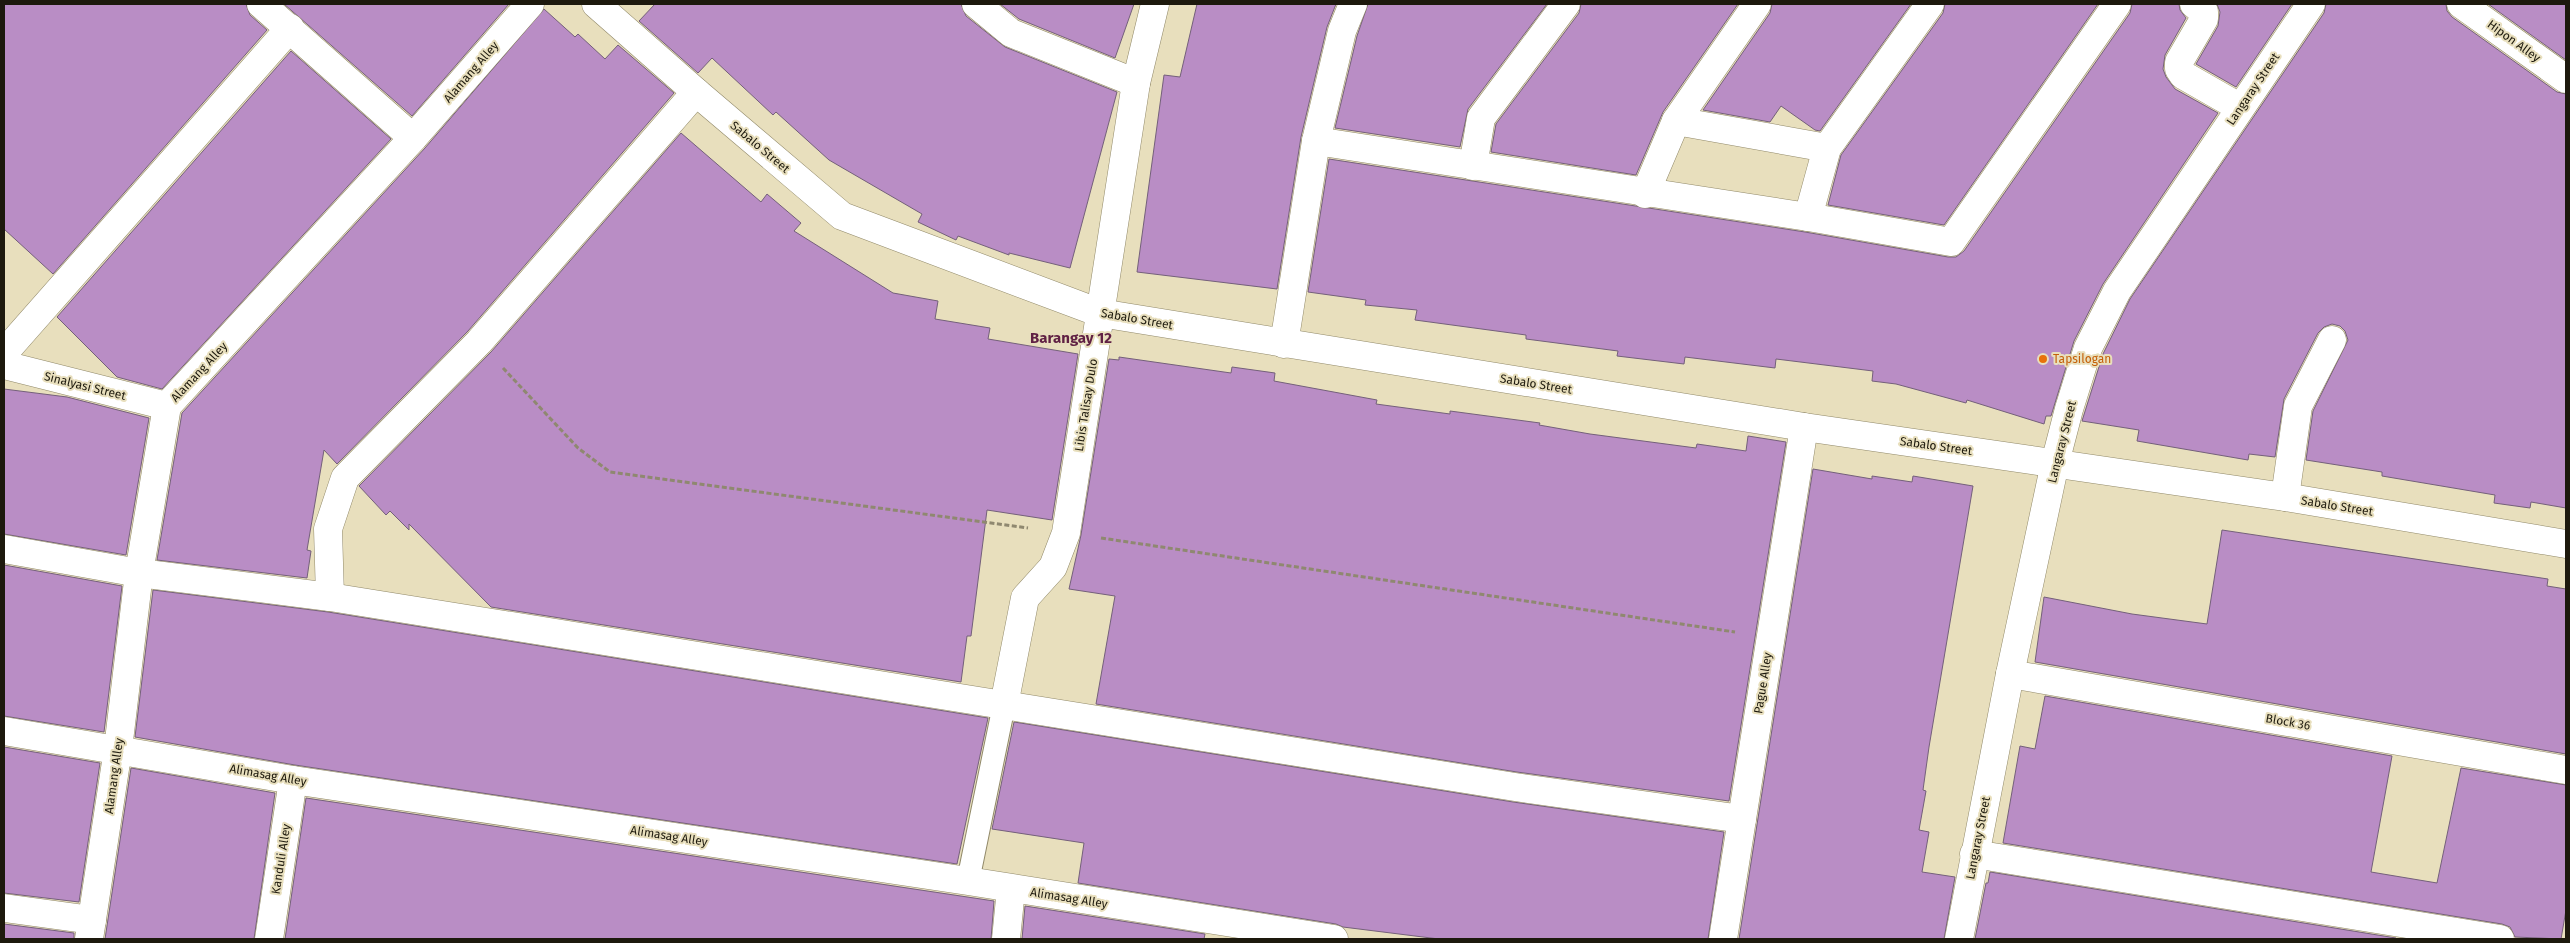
<svg xmlns="http://www.w3.org/2000/svg" width="2570" height="943" viewBox="0 0 2570 943" font-family="'Fira Sans',sans-serif">
  <style>
    .building { fill: #b98dc5; stroke: #74607a }
    .lines { fill: none; stroke-linecap: round; stroke-linejoin: round }
    .service-casing { stroke: #918969; stroke-width: 24 }
    .pedestrian-casing { stroke: #918969; stroke-width: 29 }
    .minor-casing { stroke: #918969; stroke-width: 29 }
    .tertiary-casing { stroke: #918969; stroke-width: 29 }
    .path { stroke: #8f8870; stroke-width: 3; stroke-dasharray: 5 2.5; stroke-linecap: butt }
    .service { stroke: #fff; stroke-width: 22 }
    .pedestrian { stroke: #fff; stroke-width: 28 }
    .minor { stroke: #fff; stroke-width: 28 }
    .tertiary { stroke: #fff; stroke-width: 28 }
    .food-dot { fill: #e8710a; stroke: #e8dfbd; stroke-width: 2 }
    .labels { text-anchor: middle; stroke-width: 4; stroke-linejoin: round; paint-order: stroke }
    .street-label { font-size: 12px; fill: #1d190d; stroke: #e8dfbd }
    .food-label { font-size: 12px; fill: #c56008; stroke: #e8dfbd; text-anchor: start }
    .quarter-label { font-size: 15px; font-weight: bold; fill: #602144; stroke: #e8dfbd }
  </style>
  <rect width="100%" height="100%" fill="#e8dfbd"/>
  <g class="building">
    <polygon points="4,4 246,4 250,15 267,30 53,274 4,229"/>
    <polygon points="284,4 509,4 412,116"/>
    <polygon points="655,4 961,4 966,16 1005,47 1117,92 1070,268 1009,253 1009,255 958,236 956,240 918,222 922,214 829,160 776,112 773,115 712,58 698,73 639,21"/>
    <polygon points="1000,4 1134,4 1115,58 1019,19"/>
    <polygon points="1197,4 1336,4 1327,27 1301,137 1277,289 1137,272 1164,75 1180,77"/>
    <polygon points="1368,4 1547,4 1468,109 1460,147 1335,128 1357,36"/>
    <polygon points="1581,4 1738,4 1663,112 1636,175 1491,152 1496,124 1579,13"/>
    <polygon points="1772,4 1911,4 1820,131 1815,130 1781,106 1770,122 1703,110 1770,13"/>
    <polygon points="1945,4 2098,4 1944,225 1828,205 1841,155 1943,13"/>
    <polygon points="2132,4 2179,4 2180,10 2186,18 2165,55 2163,69 2166,77 2175,89 2218,113 2103,284 2074,341 2051,416 2046,416 2044,424 1967,400 1966,403 1896,384 1872,381 1873,371 1776,359 1775,368 1685,357 1684,364 1617,356 1618,351 1526,339 1526,335 1415,320 1417,310 1365,305 1366,300 1308,292 1329,159 1805,232 1948,257 1956,257 1964,251 2130,13"/>
    <polygon points="2217,4 2292,4 2236,87 2196,64 2218,26 2220,12"/>
    <polygon points="2326,4 2446,4 2447,11 2452,17 2557,92 2566,94 2566,508 2531,502 2530,508 2494,503 2495,495 2382,476 2382,472 2306,460 2313,411 2348,340 2345,331 2340,326 2332,324 2324,327 2318,333 2284,399 2275,457 2249,454 2248,460 2137,441 2139,430 2082,421 2103,354 2130,299 2324,13"/>
    <polygon points="2488,4 2566,4 2566,60"/>
    <polygon points="544,9 575,37 578,34 605,59 618,45 674,93 468,331 337,464 324,450 307,550 311,551 307,578 157,560 182,413 425,148"/>
    <polygon points="291,51 391,139 162,389 117,377 57,317"/>
    <polygon points="681,133 761,202 767,194 801,223 794,231 893,293 938,301 935,319 990,328 988,339 1078,354 1052,520 987,510 971,636 967,636 961,682 491,607 409,524 409,530 390,511 386,515 359,486 491,352"/>
    <polygon points="1119,357 1231,373 1232,367 1275,373 1274,381 1377,400 1376,404 1450,414 1450,411 1540,423 1539,425 1590,434 1696,448 1697,444 1746,451 1748,436 1786,442 1729,801 1517,772 1096,704 1115,596 1069,589 1081,535 1109,359 1119,360"/>
    <polygon points="4,389 67,397 149,418 126,555 4,534"/>
    <polygon points="1813,469 1872,479 1872,476 1912,482 1913,476 1973,486 1929,747 1923,790 1926,791 1919,830 1929,832 1922,872 1955,877 1944,939 1739,939"/>
    <polygon points="2222,530 2548,579 2547,586 2566,589 2566,754 2035,662 2044,597 2132,614 2207,624"/>
    <polygon points="4,565 122,586 104,732 4,716"/>
    <polygon points="153,590 328,612 988,718 957,864 295,765 135,737"/>
    <polygon points="2045,696 2392,756 2371,872 2437,883 2461,768 2566,785 2566,910 2561,939 2515,937 2510,927 2502,924 2003,843 2020,746 2035,749"/>
    <polygon points="1014,722 1513,802 1724,832 1708,939 1439,939 1343,927 1336,924 1078,883 1084,843 992,829"/>
    <polygon points="4,747 100,763 79,902 4,893"/>
    <polygon points="131,768 275,793 254,939 105,939"/>
    <polygon points="306,798 994,901 991,939 285,939"/>
    <polygon points="1990,872 2396,938 2396,939 1975,939 1986,883 1988,883"/>
    <polygon points="1025,906 1205,934 1204,939 1022,939"/>
    <polygon points="4,924 74,933 74,939 4,939"/>
  </g>
  <g class="lines">
    <g class="service-casing">
      <polyline id="service" points="968,881 1004,705"/>
    </g>
    <g class="pedestrian-casing">
      <g id="pedestrian">
        <polyline points="2010,674 2566,770"/>
        <polyline points="1974,854 2500,939"/>
      </g>
    </g>
    <g class="minor-casing">
      <g id="minor">
        <polyline points="261,4 413,138"/>
        <polyline points="976,4 1011,33 1136,83"/>
        <polyline points="2194,4 2204,12 2204,19 2179,62 2179,69 2183,75 2239,107"/>
        <polyline points="2461,4 2566,79"/>
        <polyline points="1676,121 1827,148"/>
        <polyline points="1316,141 1808,217 1951,242 2117,4"/>
        <polyline points="1473,166 1481,118 1566,4"/>
        <polyline points="1645,194 1676,121 1757,4"/>
        <polyline points="1808,217 1827,148 1930,4"/>
        <polyline points="1284,344 1316,141 1342,31 1353,4"/>
        <polyline points="4,353 290,28"/>
        <polyline points="4,365 167,406"/>
        <polyline points="2055,463 2069,409 2088,348 2117,291 2311,4"/>
        <polyline points="2285,497 2298,406 2332,340"/>
        <polyline points="4,549 139,573 330,597 1515,787 1742,819"/>
        <polyline points="330,597 328,529 345,478 479,342 696,92"/>
        <polyline points="1004,705 1025,598 1053,567 1066,533 1136,83 1155,4"/>
        <polyline points="4,731 293,780 968,881 1334,939"/>
        <polyline points="4,908 92,920"/>
        <polyline points="89,939 118,749 139,573 167,406 413,138 530,4"/>
        <polyline points="269,939 293,780"/>
        <polyline points="1006,939 1011,889"/>
        <polyline points="1723,939 1804,427"/>
      </g>
    </g>
    <g class="tertiary-casing">
      <g id="tertiary">
        <polyline points="596,4 696,92 842,216 1100,313 1804,427 2285,497 2566,544"/>
        <polyline points="1959,939 2010,674 2055,463"/>
      </g>
    </g>
    <g class="path">
      <polyline points="503,368 578,448 610,472 1028,528"/>
      <polyline points="1101,538 1735,632"/>
    </g>
    <use href="#service" class="service"/>
    <use href="#pedestrian" class="pedestrian"/>
    <use href="#minor" class="minor"/>
    <use href="#tertiary" class="tertiary"/>
  </g>
  <circle class="food-dot" cx="2043" cy="359" r="5"/>
  <g class="labels">
    <g class="street-label">
      <text transform="translate(2514 41) rotate(36)" y="4">Hipon Alley</text>
      <text transform="translate(471 72) rotate(-49)" y="4">Alamang Alley</text>
      <text transform="translate(2253 89) rotate(-56)" y="4">Langaray Street</text>
      <text transform="translate(760 147) rotate(40)" y="4">Sabalo Street</text>
      <text transform="translate(1137 319) rotate(10)" y="4">Sabalo Street</text>
      <text transform="translate(199 372) rotate(-47)" y="4">Alamang Alley</text>
      <text transform="translate(1536 384) rotate(9)" y="4">Sabalo Street</text>
      <text transform="translate(85 386) rotate(14)" y="4">Sinalyasi Street</text>
      <text transform="translate(1086 405) rotate(-81)" y="4">Libis Talisay Dulo</text>
      <text transform="translate(2062 442) rotate(-76)" y="4">Langaray Street</text>
      <text transform="translate(1936 446) rotate(8)" y="4">Sabalo Street</text>
      <text transform="translate(2337 506) rotate(9)" y="4">Sabalo Street</text>
      <text transform="translate(1763 683) rotate(-81)" y="4">Pague Alley</text>
      <text transform="translate(2288 722) rotate(10)" y="4">Block 36</text>
      <text transform="translate(268 775) rotate(10)" y="4">Alimasag Alley</text>
      <text transform="translate(114 776) rotate(-82)" y="4">Alamang Alley</text>
      <text transform="translate(669 836) rotate(9)" y="4">Alimasag Alley</text>
      <text transform="translate(1978 838) rotate(-79)" y="4">Langaray Street</text>
      <text transform="translate(281 859) rotate(-81)" y="4">Kanduli Alley</text>
      <text transform="translate(1069 898) rotate(9)" y="4">Alimasag Alley</text>
    </g>
    <g class="food-label">
      <text x="2053" y="363">Tapsilogan</text>
    </g>
    <g class="quarter-label">
      <text x="1071" y="343">Barangay 12</text>
    </g>
  </g>
  <rect width="2570" height="943" fill="none" stroke="#1d190d" stroke-width="10"/>
</svg>
